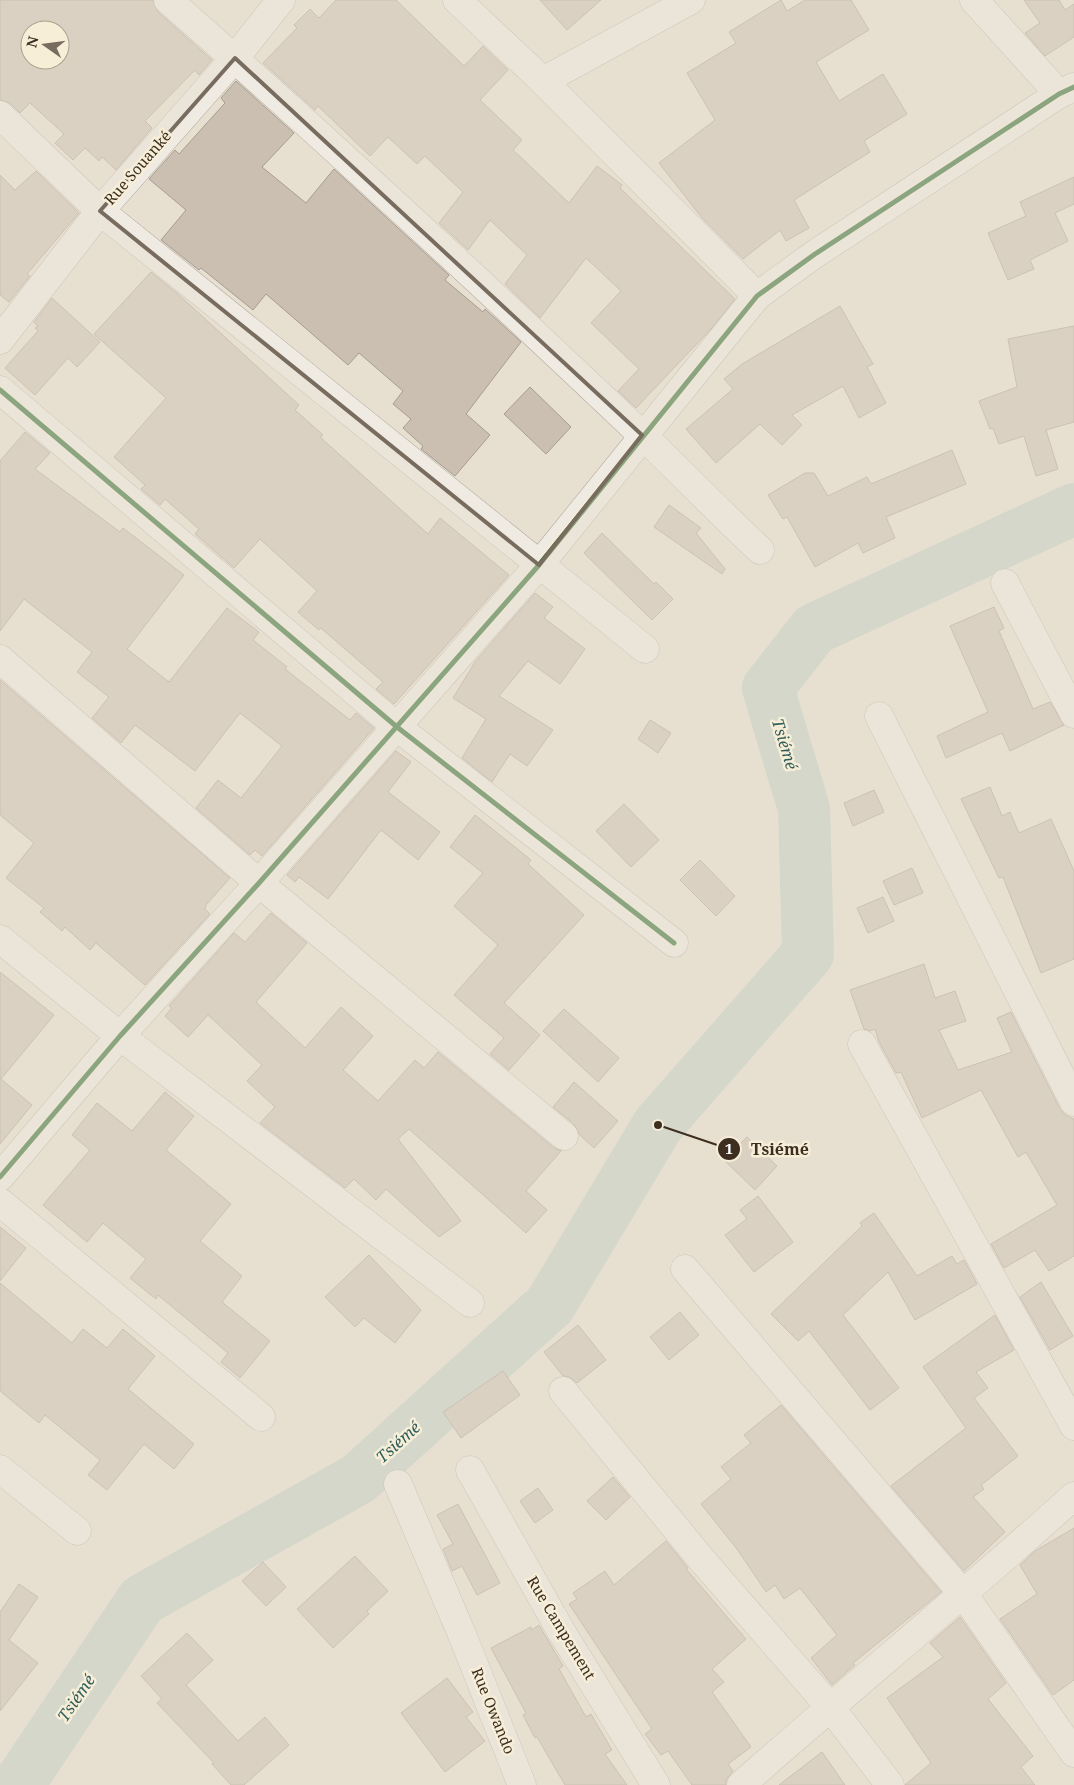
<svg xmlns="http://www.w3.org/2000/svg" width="1074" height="1785" viewBox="0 0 1074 1785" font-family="'Noto Serif',serif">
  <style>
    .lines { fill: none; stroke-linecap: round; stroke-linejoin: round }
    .river { stroke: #bcccc2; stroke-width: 52 }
    .building { fill: #cbbfb2; stroke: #a89c90; fill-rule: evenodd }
    .street-casing { stroke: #ada599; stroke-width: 29 }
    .street { stroke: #efebe3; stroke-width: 28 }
    .cycleway-casing { stroke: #f7eed8; stroke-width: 8 }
    .cycleway { stroke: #1b5e20; stroke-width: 5 }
    .marked { fill: none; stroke: #786c5e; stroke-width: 4; stroke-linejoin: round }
    .labels { text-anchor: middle; stroke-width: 5; stroke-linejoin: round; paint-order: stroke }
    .street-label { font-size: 15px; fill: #3d2e20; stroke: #f7eed8 }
    .water-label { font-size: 16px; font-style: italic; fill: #2f5d5a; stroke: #f7eed8 }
    .leader { fill: none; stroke: #3d2e20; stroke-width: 2 }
    .callout-dot { fill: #3d2e20; stroke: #f7eed8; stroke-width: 2 }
    .mark-label { font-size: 15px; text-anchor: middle; font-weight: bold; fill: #fff }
    .callout-label { font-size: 16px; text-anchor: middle; font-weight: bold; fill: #3d2e20; stroke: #f7eed8; stroke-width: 5; stroke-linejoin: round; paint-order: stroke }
  </style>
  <rect width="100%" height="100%" fill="#e7e0d1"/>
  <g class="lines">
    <polyline class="river" points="18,1785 142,1600 358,1479 550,1305 658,1125 808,954 804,809 768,688 814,629 1074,509"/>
  </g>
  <g class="building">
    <path d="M0,0H153L158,12L212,60L199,75L195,70L145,121L152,128L116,170L102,157L99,161L85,148L73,160L55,143L64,134L30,103L20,113L10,103L0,100ZM30,30H60V60H30Z"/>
    <polygon points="336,0 396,0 464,66 483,46 508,70 480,100 522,140 513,150 569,203 597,166 622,185 620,188 735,299 711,329 636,408 618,391 639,369 591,323 621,291 586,258 540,318 505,284 527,255 490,220 468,250 439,223 463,192 425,156 417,164 388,137 370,156 318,106 315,110 263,63 297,28 294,25 310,9 319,18"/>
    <polygon points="540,0 601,0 567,30"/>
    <polygon points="781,0 787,11 805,0 851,0 869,30 816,62 839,101 883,74 907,114 864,141 870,152 794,200 809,228 786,241 780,230 743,259 702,218 659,163 715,120 687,73 736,43 729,32"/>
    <polygon points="1024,0 1059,0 1065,10 1074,4 1074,37 1045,56 1025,33 1040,23"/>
    <polygon points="236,81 294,133 262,167 306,203 334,169 449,275 445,280 483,312 485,309 521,342 466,414 490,435 455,476 421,449 423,446 403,428 411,419 393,404 403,391 359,353 348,365 266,294 253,310 201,268 199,270 161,240 186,210 149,179 175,150 179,154 225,103 221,98"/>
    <polygon points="36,171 79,213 27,274 30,276 9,302 0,295 0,175 15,190"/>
    <polygon points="1074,177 1074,204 1055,213 1068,241 1030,260 1034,269 1008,280 988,233 1026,216 1020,202"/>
    <polygon points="151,272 178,294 299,405 295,410 323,435 320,437 428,534 440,518 509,575 394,704 376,689 383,682 321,628 319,630 298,612 317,591 260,539 234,568 195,534 199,529 165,499 160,505 141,489 145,485 114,457 166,398 94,334"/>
    <polygon points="52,298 100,342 77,367 68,358 35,395 5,368 38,331 35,328 38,326 34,322"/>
    <polygon points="840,306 873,364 867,367 886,403 859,418 843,386 792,415 802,425 782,445 760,424 716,463 686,429 733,389 724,379 742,364"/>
    <polygon points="1074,326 1074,422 1046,430 1058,469 1036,476 1024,436 999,444 993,428 990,429 979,401 1017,387 1008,339"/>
    <polygon points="530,387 571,427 546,454 504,414"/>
    <polygon points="25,432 50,453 35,469 120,532 123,528 184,575 127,649 169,682 227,608 259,632 253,640 287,667 285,669 350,720 356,713 374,728 262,856 255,850 250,855 196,808 218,780 241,798 282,746 240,713 195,771 135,725 121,743 92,718 109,697 77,672 92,652 24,599 0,631 0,461"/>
    <polygon points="952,450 966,484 886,517 895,538 863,553 858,543 815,567 787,517 783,519 768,495 805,473 814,473 828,496 867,477 871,484"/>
    <polygon points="669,505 701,528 696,533 725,569 722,574 654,527"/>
    <polygon points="602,533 654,584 656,582 673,599 652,620 584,553"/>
    <polygon points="535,593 553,607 544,618 585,649 560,684 528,661 499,696 553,730 527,766 510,754 492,782 462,758 486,719 453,698 475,662"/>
    <polygon points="994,607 1004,628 999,631 1033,709 1050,702 1064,725 1010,751 1002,733 946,758 937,736 988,712 950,626"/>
    <polygon points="0,680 230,878 206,905 205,909 210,914 145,985 96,943 90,950 65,927 62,931 40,912 44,908 6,878 34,843 0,815"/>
    <polygon points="650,720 671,733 658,753 638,739"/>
    <polygon points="396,751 411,762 388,792 440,832 418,860 381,830 328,899 299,877 295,882 287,875"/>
    <polygon points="990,787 1002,816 1010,812 1019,833 1051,819 1074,871 1074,959 1041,973 1003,877 999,878 961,799"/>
    <polygon points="874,790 884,812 853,826 844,803"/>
    <polygon points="624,804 659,840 631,867 596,831"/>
    <polygon points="475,815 531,860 528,864 584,915 504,1003 540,1035 509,1070 490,1054 504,1038 454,995 498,945 454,906 483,873 450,847"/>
    <polygon points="700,860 735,896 716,916 680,880"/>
    <polygon points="912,868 923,893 894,905 883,881"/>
    <polygon points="883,897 894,921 868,933 857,908"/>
    <polygon points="271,913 307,943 256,1002 305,1048 341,1007 373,1036 343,1070 378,1101 415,1060 424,1068 438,1052 554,1148 561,1151 526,1191 547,1210 526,1233 409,1129 398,1139 461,1221 439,1237 386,1189 376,1200 354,1179 345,1188 260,1123 275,1107 247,1081 262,1065 208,1015 188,1037 165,1016 172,1008 169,1006 234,933 245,942"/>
    <polygon points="924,964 935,998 955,991 966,1021 939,1030 958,1070 1012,1052 997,1018 1011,1012 1060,1109 1065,1115 1074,1119 1074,1256 1049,1271 1035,1250 1004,1268 991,1244 1057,1205 1026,1152 1018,1157 981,1090 922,1118 901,1072 896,1073 879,1042 875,1029 870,1031 864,1029 850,990"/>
    <polygon points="0,972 54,1015 1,1079 32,1105 0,1144"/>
    <polygon points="564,1009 619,1058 598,1082 543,1031"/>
    <polygon points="574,1082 618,1121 594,1148 579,1134 574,1124 553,1107"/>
    <polygon points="165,1092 194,1116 166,1150 231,1204 200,1241 242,1276 222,1302 270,1341 240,1378 221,1362 228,1353 158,1295 156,1299 130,1278 146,1259 103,1223 87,1242 43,1205 90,1150 72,1135 97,1103 132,1131"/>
    <polygon points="747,1137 777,1166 755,1190 724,1160"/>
    <polygon points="758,1196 793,1242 754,1272 725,1235 747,1219 740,1210"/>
    <polygon points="874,1213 917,1276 952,1256 957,1264 964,1260 977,1284 915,1320 888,1272 843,1315 899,1388 870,1410 809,1331 798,1341 771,1314 862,1226 860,1223"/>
    <polygon points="0,1227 26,1248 0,1281"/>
    <polygon points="369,1255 421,1310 395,1343 364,1318 355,1327 325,1297"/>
    <polygon points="1041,1282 1073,1336 1050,1350 1020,1297"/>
    <polygon points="0,1283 72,1343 83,1329 107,1348 123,1329 155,1356 128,1389 194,1444 174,1469 144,1444 107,1490 88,1475 100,1460 45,1415 39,1423 0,1391"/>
    <polygon points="680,1312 699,1335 669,1360 650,1337"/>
    <polygon points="995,1315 1014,1350 976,1372 988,1388 974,1398 1018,1456 981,1485 984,1489 973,1497 1005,1532 964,1571 891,1486 966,1428 923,1367"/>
    <polygon points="578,1325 606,1360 577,1383 569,1377 563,1376 544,1352"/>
    <polygon points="503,1371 520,1395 461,1438 443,1412"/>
    <polygon points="781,1405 941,1592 853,1663 855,1665 832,1685 811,1658 837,1635 800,1588 784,1599 775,1585 766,1592 737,1549 701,1504 731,1479 721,1467 751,1443 744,1435"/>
    <polygon points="613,1477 630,1497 606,1520 587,1501"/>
    <polygon points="538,1488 553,1510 535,1523 520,1501"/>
    <polygon points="458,1504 500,1583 477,1595 462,1566 452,1571 443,1549 453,1544 437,1515"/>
    <polygon points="1074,1528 1074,1680 1053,1695 1000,1619 1037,1594 1020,1565 1035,1551"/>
    <polygon points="666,1541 688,1568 686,1569 746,1639 712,1669 724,1682 712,1692 751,1747 728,1764 733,1771 726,1780 726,1785 692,1785 668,1751 661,1755 645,1734 652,1729 569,1604 577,1599 573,1593 605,1571 614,1585"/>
    <polygon points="355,1556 388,1591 367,1611 369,1614 333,1648 297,1609"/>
    <polygon points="263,1562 286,1587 266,1606 242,1581"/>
    <polygon points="19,1584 38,1597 9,1640 38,1663 0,1711 0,1612"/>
    <polygon points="960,1617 1006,1683 988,1699 1033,1756 1021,1767 1035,1785 905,1785 931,1763 887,1698 943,1657 930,1643"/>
    <polygon points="539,1625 563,1666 559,1669 586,1717 591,1714 612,1750 605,1754 627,1785 565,1785 537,1737 535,1738 523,1715 526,1713 491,1648 531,1627 532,1630"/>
    <polygon points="187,1633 213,1660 186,1685 238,1741 265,1717 289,1745 244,1785 231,1785 212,1764 214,1763 157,1703 162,1699 141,1676"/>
    <polygon points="447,1678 473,1712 466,1717 485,1741 445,1772 401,1713"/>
    <polygon points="822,1752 845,1785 779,1785"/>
  </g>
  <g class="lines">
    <g class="street-casing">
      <g id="street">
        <path d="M168,0C329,141 486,287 641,434C681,472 719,512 760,550"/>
        <polyline points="457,0 543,81 757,296"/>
        <polyline points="974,0 1059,94"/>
        <polyline points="543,81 691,0"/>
        <polyline points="0,115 100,211 645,649"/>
        <polyline points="0,340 100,211 235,58 281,0"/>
        <polyline points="0,390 397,727 674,943"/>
        <polyline points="1005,583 1074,714"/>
        <polyline points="0,659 259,883 564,1136"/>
        <polyline points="879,716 1074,1102"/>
        <polyline points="0,939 120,1036 470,1303"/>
        <polyline points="862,1044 1074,1426"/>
        <polyline points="0,1177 120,1036 259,883 539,565 757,296 815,254 1059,94 1074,87"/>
        <polyline points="0,1202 261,1417"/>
        <polyline points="685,1269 964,1595 1074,1753"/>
        <polyline points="563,1391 702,1560 830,1707 890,1785"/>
        <polyline points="0,1469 77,1531"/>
        <polyline points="470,1470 561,1631 656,1785"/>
        <polyline points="398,1484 463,1637 522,1785"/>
        <path d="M741,1785C851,1688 964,1595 1074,1496"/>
      </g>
    </g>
    <use href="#street" class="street"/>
    <g class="cycleway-casing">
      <g id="cycleway">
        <polyline points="0,390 397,727 674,943"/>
        <polyline points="0,1177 120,1036 259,883 539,565 757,296 815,254 1059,94 1074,87"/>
      </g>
    </g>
    <use href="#cycleway" class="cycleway"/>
  </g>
  <path d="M0 0H1074V1785H0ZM235,58L642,435L539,565L100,211Z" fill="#e7e0d1" fill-opacity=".55" fill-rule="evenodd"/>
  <path class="marked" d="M235,58L642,435L539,565L100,211Z"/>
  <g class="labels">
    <g class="street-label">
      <text transform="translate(138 168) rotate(-49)" y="5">Rue Souanké</text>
      <text transform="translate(561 1628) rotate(59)" y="5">Rue Campement</text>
      <text transform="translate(493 1711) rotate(68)" y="5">Rue Owando</text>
    </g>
    <g class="water-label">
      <text transform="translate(785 744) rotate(73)" y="6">Tsiémé</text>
      <text transform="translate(398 1442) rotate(-42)" y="6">Tsiémé</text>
      <text transform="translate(76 1698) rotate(-56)" y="6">Tsiémé</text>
    </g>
  </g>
  <path class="leader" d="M658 1125L729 1149"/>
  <g class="callout-dot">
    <circle cx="658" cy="1125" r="5"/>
    <circle cx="729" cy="1149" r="12"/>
  </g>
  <g class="mark-label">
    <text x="729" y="1154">1</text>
  </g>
  <g class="callout-label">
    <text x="780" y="1155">Tsiémé</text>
  </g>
  <g transform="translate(45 45) rotate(284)"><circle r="24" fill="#f7eed8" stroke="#ada18e"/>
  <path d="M0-4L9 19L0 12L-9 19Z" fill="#786c5e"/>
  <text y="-8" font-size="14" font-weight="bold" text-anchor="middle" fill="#3d2e20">N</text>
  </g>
</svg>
